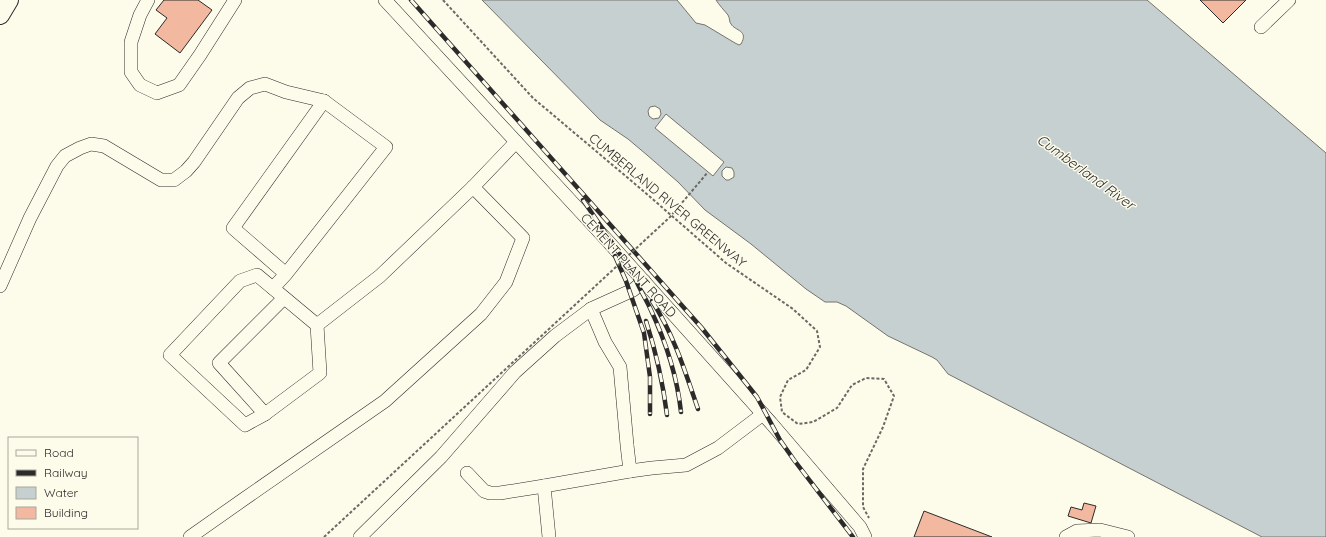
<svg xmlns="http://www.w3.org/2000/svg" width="1326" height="537" viewBox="0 0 1326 537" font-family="Quicksand,sans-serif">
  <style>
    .water { fill: #c7d0d0; stroke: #74746e; fill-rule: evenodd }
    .building { fill: #f2b8a0; stroke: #2b2b2b }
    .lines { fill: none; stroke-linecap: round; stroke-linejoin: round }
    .minor-casing { stroke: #2b2b2b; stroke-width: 14 }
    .highway-casing { stroke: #2b2b2b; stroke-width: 20 }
    .path { stroke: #6a6964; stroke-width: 2; stroke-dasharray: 3 2; stroke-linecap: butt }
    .minor { stroke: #fdfbea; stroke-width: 13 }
    .highway { stroke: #fdfbea; stroke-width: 18 }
    .rail-casing { stroke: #2b2b2b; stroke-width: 4.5 }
    .rail { stroke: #fdfbea; stroke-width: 3; stroke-dasharray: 9; stroke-linecap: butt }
    .path-bridge { stroke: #6a6964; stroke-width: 2; stroke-dasharray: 3 2; stroke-linecap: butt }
    .labels { text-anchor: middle; stroke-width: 3; stroke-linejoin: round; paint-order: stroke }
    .street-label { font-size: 13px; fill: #2b2b2b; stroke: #fdfbea }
    .water-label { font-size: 14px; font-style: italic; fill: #2b2b2b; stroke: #fdfbea }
  </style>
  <rect width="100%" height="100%" fill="#fdfbea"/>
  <path class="water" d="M482,0H677L696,23L705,25L735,43L739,45L741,44C749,30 735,31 731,24C729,22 730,18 728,15C724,10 719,5 716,0H1147L1326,153V537H1262L948,374L937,360L932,357L888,336L846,306L837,302H825L806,289L751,244L705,210L678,182L647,155L628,139L600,120ZM655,106L660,109L661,114L659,118L653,119L649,116L648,111L650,107ZM666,114L724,162L713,176L655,128ZM726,167L732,168L734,172V177L729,180H726L722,176V171Z"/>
  <g class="building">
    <polygon points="164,0 198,0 212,10 180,53 155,34 167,18 156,10"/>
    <polygon points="1200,0 1246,0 1223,23"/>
    <polygon points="1084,503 1096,506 1091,523 1068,516 1071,507 1082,510"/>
    <polygon points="924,511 992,537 914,537"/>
  </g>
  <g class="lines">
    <g class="minor-casing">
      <g id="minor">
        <polyline points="148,0 140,15 131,42 131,72 140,85 157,93 179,85 200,55 235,0"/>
        <polyline points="385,0 605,238 771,423 860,527 865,537"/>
        <polyline points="1261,27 1289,0"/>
        <polyline points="644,281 633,290 591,309 605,342 620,367 627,445 630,471 652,468 686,465 718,448 763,414"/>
        <polyline points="0,286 30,218 57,166 65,156 80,148 91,144 104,146 161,180 174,180 186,171 194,162 238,98 250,88 265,84 286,92 324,101"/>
        <polyline points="273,288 286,274 386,147 324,101 233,228 286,274"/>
        <polyline points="317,325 320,373 265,414 245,425 170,355 240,281 257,275 317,325 380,276 473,187 516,142"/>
        <polyline points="265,414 219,363 284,298"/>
        <polyline points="467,473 484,491 490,493 500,493 544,486 630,471"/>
        <polyline points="544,486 549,537"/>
        <polyline points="190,537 244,499 385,401 481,314 506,282 523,238 473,187"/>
        <polyline points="360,537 441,457 515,372 555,336 591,309"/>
        <polyline points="1066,537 1077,531 1100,530 1128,537"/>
      </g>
    </g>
    <g class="highway-casing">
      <polyline id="highway" points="0,15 9,0"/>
    </g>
    <polyline class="path" points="443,0 533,98 641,189 726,263 793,309 817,331 820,347 806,370 788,380 780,397 782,412 798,424 813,422 837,408 852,385 866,378 884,379 894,396 883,427 863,469 863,507 869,518"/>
    <use href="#minor" class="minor"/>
    <use href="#highway" class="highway"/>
    <g class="rail-casing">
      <g id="rail">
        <polyline points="411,0 701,327 757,397 780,440 794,460 853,537"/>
        <path d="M583,200L634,275C638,287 645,297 650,308C666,342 677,375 681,412"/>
        <polyline points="615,256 626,281 644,333 650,377 650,414"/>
        <path d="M652,301C674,335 685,371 698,409"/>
        <path d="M646,321C656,352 663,383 667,415"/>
      </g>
    </g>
    <use href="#rail" class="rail"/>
    <polyline class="path-bridge" points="324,537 670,217 708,172"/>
  </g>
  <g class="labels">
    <g class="street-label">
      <text transform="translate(668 200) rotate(40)" y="5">CUMBERLAND RIVER GREENWAY</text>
      <text transform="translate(629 265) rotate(48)" y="5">CEMENT PLANT ROAD</text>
    </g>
    <g class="water-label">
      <text transform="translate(1086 172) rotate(36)" y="5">Cumberland River</text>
    </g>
  </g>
  <rect x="8" y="437" width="130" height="92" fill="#fdfbea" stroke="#a9a89e"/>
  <rect x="16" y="450" width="20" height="6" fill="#fdfbea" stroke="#a9a89e"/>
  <text x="44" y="457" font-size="12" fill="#2b2b2b">Road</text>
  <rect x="16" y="470" width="20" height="6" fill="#2b2b2b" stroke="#a9a89e"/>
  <text x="44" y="477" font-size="12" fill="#2b2b2b">Railway</text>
  <rect x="16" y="487" width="20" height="12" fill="#c7d0d0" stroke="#a9a89e"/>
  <text x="44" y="497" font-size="12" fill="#2b2b2b">Water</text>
  <rect x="16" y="507" width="20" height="12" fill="#f2b8a0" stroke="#a9a89e"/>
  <text x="44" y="517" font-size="12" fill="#2b2b2b">Building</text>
</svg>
